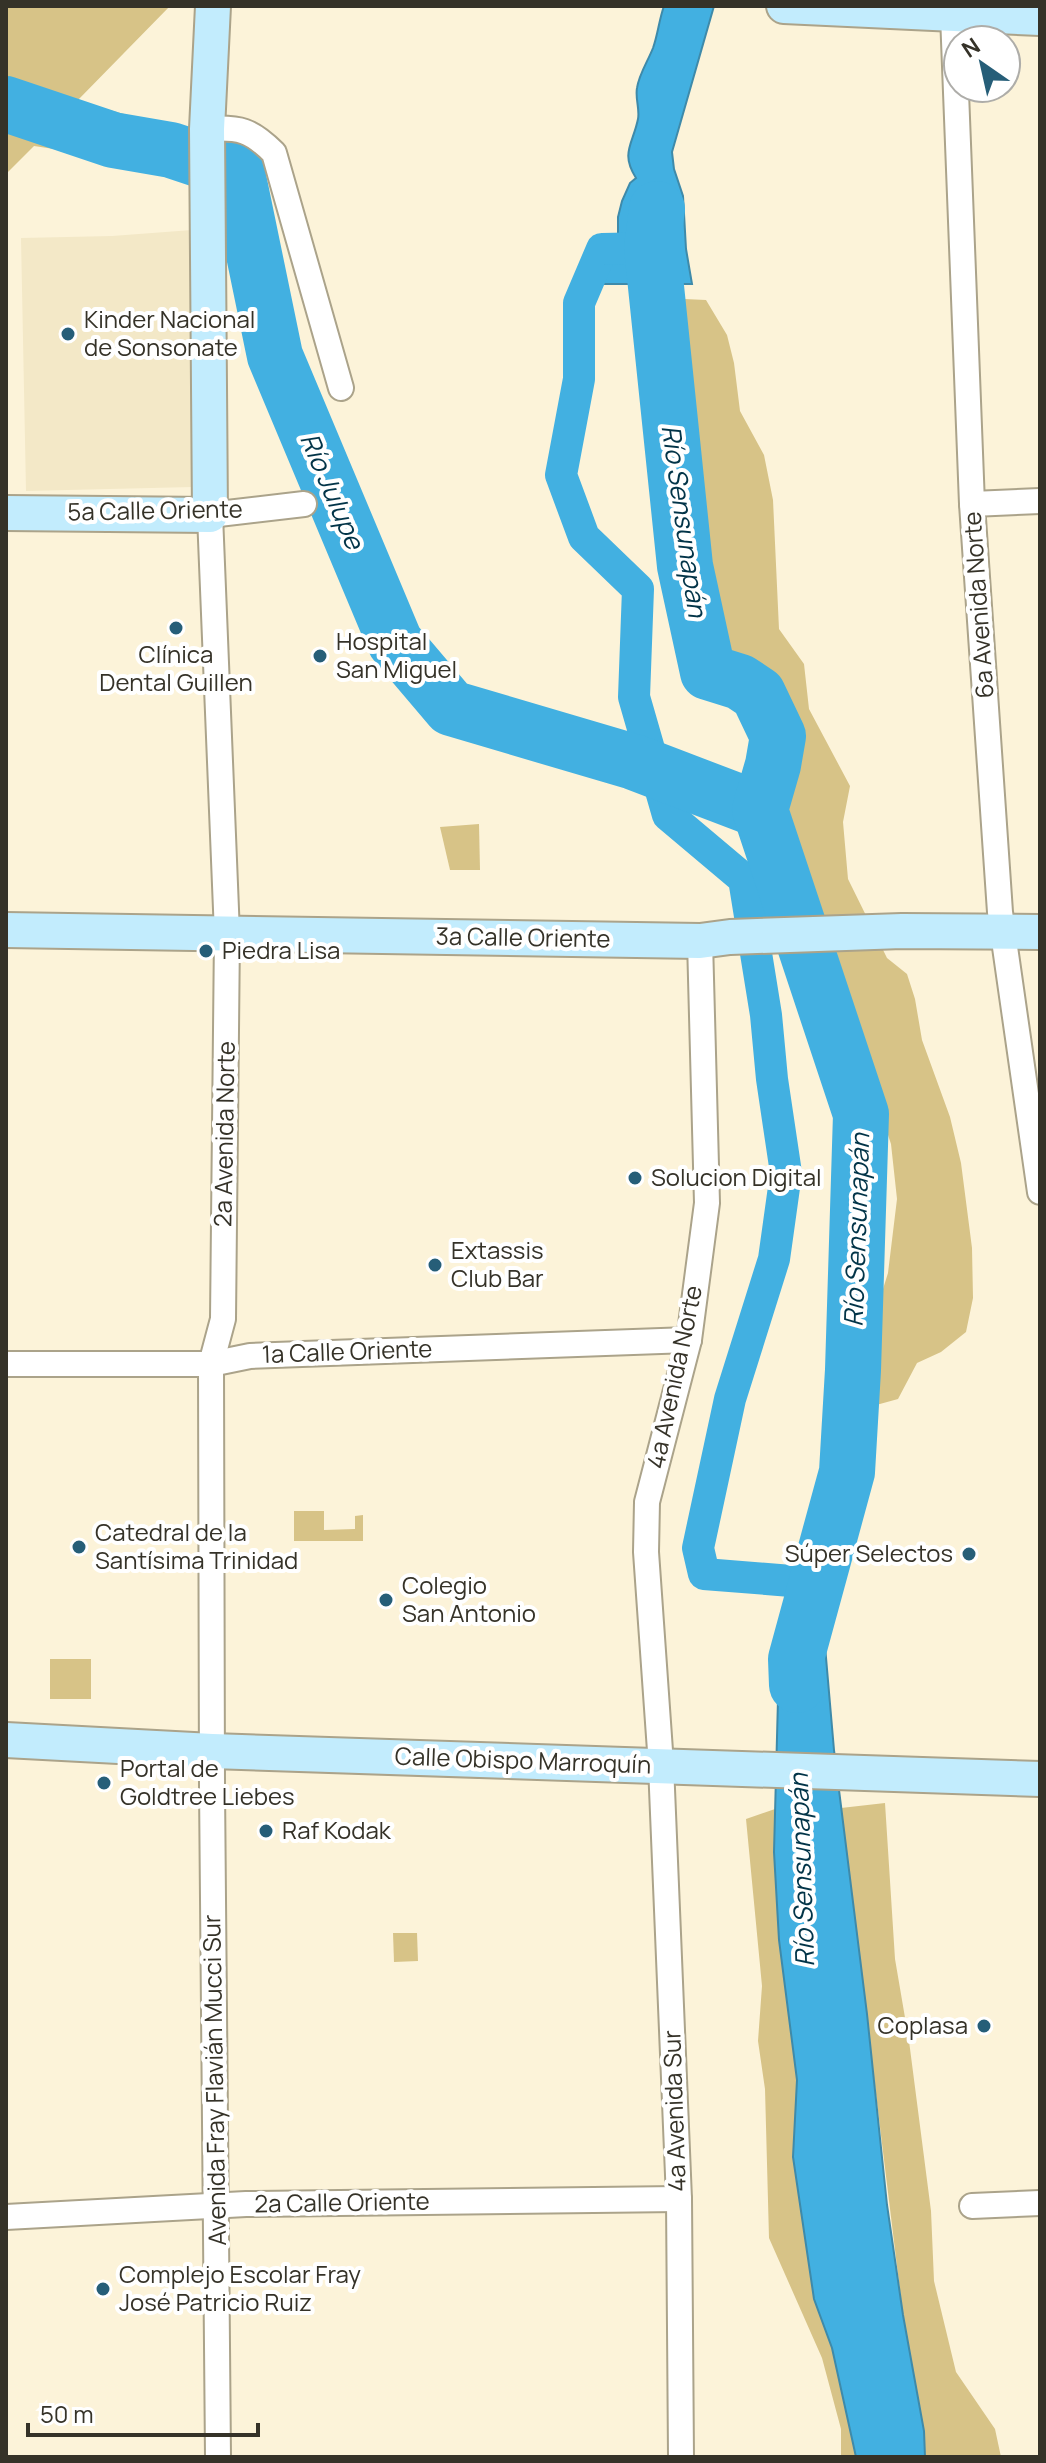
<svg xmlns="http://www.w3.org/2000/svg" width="1046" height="2463" viewBox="0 0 1046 2463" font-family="Manrope,sans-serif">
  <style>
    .built { fill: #f3e8c7 }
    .green { fill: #d7c387 }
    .water { fill: #42b0e1; stroke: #3e8aaa; stroke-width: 2 }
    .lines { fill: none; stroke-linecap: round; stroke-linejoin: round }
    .canal { stroke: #42b0e1; stroke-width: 32 }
    .river { stroke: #42b0e1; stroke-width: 56 }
    .minor-casing { stroke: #aba38a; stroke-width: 28 }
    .secondary-casing { stroke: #aba38a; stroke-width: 38 }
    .minor { stroke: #fff; stroke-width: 24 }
    .secondary { stroke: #c2ecfd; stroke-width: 34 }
    .poi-dot { fill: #265e78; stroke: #fff; stroke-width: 3 }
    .labels { text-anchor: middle; stroke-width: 8; stroke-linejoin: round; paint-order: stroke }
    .poi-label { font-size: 24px; fill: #353228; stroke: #fff; text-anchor: start }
    .street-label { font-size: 24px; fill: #353228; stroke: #fff }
    .water-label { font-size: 26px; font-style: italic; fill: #023448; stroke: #fff }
  </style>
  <rect width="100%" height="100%" fill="#fcf3d9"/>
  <polygon class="built" points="192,230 193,487 26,491 21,238 112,236"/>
  <g class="green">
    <polygon points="6,6 170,6 77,101 146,120 184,138 181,168 34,146 6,174"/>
    <polygon points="684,299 706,300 727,335 734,363 740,411 764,455 773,500 779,629 804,664 809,709 850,786 843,822 848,879 887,958 907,974 915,999 922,1040 950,1117 961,1163 972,1248 973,1298 966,1332 941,1352 917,1363 898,1399 869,1407 873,1321 888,1273 897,1199 891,1144 838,983 799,889 778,816 782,788 796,751 782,706 756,673 734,657 718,637 701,566 666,322"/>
    <polygon points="479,824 480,870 450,870 440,827"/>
    <polygon points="294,1511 324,1511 324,1530 355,1529 355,1516 363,1515 363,1541 294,1541"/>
    <rect x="50" y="1659" width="41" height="40"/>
    <polygon points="885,1803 895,1959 909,2041 931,2211 934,2281 956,2372 995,2429 1001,2457 925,2457 924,2431 903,2315 841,1808"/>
    <polygon points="775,1809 774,1852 779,1940 797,2080 793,2157 814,2299 832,2348 856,2457 841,2457 841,2429 822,2358 769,2238 765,2089 758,2041 762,1986 746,1819"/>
    <polygon points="393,1933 417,1933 418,1961 394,1962"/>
  </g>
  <g class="water">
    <path d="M664,6H714L672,152L674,169L683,196L686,249L692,284H597L607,256L618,236V217L622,201L630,183L636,178C620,153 633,144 638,119C640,109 635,98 637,88C639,74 648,61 653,48C658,34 659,20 664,6Z"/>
    <polygon points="810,1609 820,1615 823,1623 834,1750 867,2014 887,2205 903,2315 924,2431 925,2457 856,2457 832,2348 814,2299 793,2157 797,2080 779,1940 774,1852 778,1699 776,1641"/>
  </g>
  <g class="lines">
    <polyline class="canal" points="652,248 602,249 579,303 579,379 561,475 584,537 638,589 634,697 668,815 744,879 766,1015 772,1079 786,1173 774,1259 730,1399 698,1548 704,1574 816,1583"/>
    <g class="river">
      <polyline points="6,104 113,140 171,150 237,172 275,356 395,642 451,708 634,762 760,810"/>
      <polyline points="657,209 652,248 685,566 708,672 740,682 758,694 778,736 773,765 760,810 861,1114 853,1370 847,1472 796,1659 797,1685"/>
    </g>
    <g class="minor-casing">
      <g id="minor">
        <polyline points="953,15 972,504 1000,912 1040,1192"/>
        <path d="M207,129C240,127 251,130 274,153L341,388"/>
        <polyline points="972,504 1040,501"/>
        <polyline points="6,1364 211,1364 250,1356 689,1340"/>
        <polyline points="972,2206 1040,2203"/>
        <polyline points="6,2217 246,2204 679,2199"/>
        <polyline points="218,2457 212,1787 211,1364 223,1319 227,934 210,515 304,504"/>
        <polyline points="681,2457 679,2199 661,1765 646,1552 647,1502 689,1340 707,1203 700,941"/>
      </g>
    </g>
    <g class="secondary-casing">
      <g id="secondary">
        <polyline points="784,6 1040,18"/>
        <polyline points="6,513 210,515 207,129 213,6"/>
        <polyline points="6,930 700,941 730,937 902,931 1040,932"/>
        <polyline points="6,1740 212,1751 1040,1779"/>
      </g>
    </g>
    <use href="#minor" class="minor"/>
    <use href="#secondary" class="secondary"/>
  </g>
  <g class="poi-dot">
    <circle cx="68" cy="334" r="8"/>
    <circle cx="176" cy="628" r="8"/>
    <circle cx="320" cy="656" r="8"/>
    <circle cx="206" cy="951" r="8"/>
    <circle cx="635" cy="1178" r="8"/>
    <circle cx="435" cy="1265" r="8"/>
    <circle cx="79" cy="1547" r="8"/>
    <circle cx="969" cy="1554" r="8"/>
    <circle cx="386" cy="1600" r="8"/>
    <circle cx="104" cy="1783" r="8"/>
    <circle cx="266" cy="1831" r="8"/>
    <circle cx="984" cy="2026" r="8"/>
    <circle cx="103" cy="2289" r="8"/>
  </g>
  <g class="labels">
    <g class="poi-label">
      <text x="84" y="328">Kinder Nacional<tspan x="84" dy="28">de Sonsonate</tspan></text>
      <text x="336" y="650">Hospital<tspan x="336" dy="28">San Miguel</tspan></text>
      <text x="176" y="663" text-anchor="middle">Clínica<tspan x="176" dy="28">Dental Guillen</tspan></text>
      <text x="222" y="959">Piedra Lisa</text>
      <text x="651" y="1186">Solucion Digital</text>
      <text x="451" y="1259">Extassis<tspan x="451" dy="28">Club Bar</tspan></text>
      <text x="95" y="1541">Catedral de la<tspan x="95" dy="28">Santísima Trinidad</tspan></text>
      <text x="953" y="1562" text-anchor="end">Súper Selectos</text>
      <text x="402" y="1594">Colegio<tspan x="402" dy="28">San Antonio</tspan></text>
      <text x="120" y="1777">Portal de<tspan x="120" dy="28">Goldtree Liebes</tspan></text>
      <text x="282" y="1839">Raf Kodak</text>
      <text x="968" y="2034" text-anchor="end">Coplasa</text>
      <text x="119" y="2283">Complejo Escolar Fray<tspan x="119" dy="28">José Patricio Ruiz</tspan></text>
    </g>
    <g class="street-label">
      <text transform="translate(155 511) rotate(-1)" y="8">5a Calle Oriente</text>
      <text transform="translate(979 605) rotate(-94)" y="8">6a Avenida Norte</text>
      <text transform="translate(523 938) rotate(1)" y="8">3a Calle Oriente</text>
      <text transform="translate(225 1134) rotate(-89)" y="8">2a Avenida Norte</text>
      <text transform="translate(347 1352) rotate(-2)" y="8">1a Calle Oriente</text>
      <text transform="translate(675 1377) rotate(-78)" y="8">4a Avenida Norte</text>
      <text transform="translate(523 1761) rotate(2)" y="8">Calle Obispo Marroquín</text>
      <text transform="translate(215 2080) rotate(-91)" y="8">Avenida Fray Flavián Mucci Sur</text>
      <text transform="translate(675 2111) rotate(-92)" y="8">4a Avenida Sur</text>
      <text transform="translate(342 2203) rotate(-1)" y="8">2a Calle Oriente</text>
    </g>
    <g class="water-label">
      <text transform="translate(332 491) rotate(67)" y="9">Río Julupe</text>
      <text transform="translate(684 521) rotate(82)" y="9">Río Sensunapán</text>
      <text transform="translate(857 1230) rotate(-88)" y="9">Río Sensunapán</text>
      <text transform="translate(802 1870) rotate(-92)" y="9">Río Sensunapán</text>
    </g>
  </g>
  <rect width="1046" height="2463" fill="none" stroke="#353228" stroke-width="16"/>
  <g transform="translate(982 64) rotate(326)"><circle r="38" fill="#ffffff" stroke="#aeada9" stroke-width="2"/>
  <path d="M0-6L14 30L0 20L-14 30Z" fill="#265e78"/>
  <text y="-12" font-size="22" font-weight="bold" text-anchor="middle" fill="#353228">N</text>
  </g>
  <path d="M28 2423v12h230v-12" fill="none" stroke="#353228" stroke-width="4"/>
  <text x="40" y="2423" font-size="24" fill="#353228" stroke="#ffffff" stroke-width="6" paint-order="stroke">50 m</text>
</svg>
